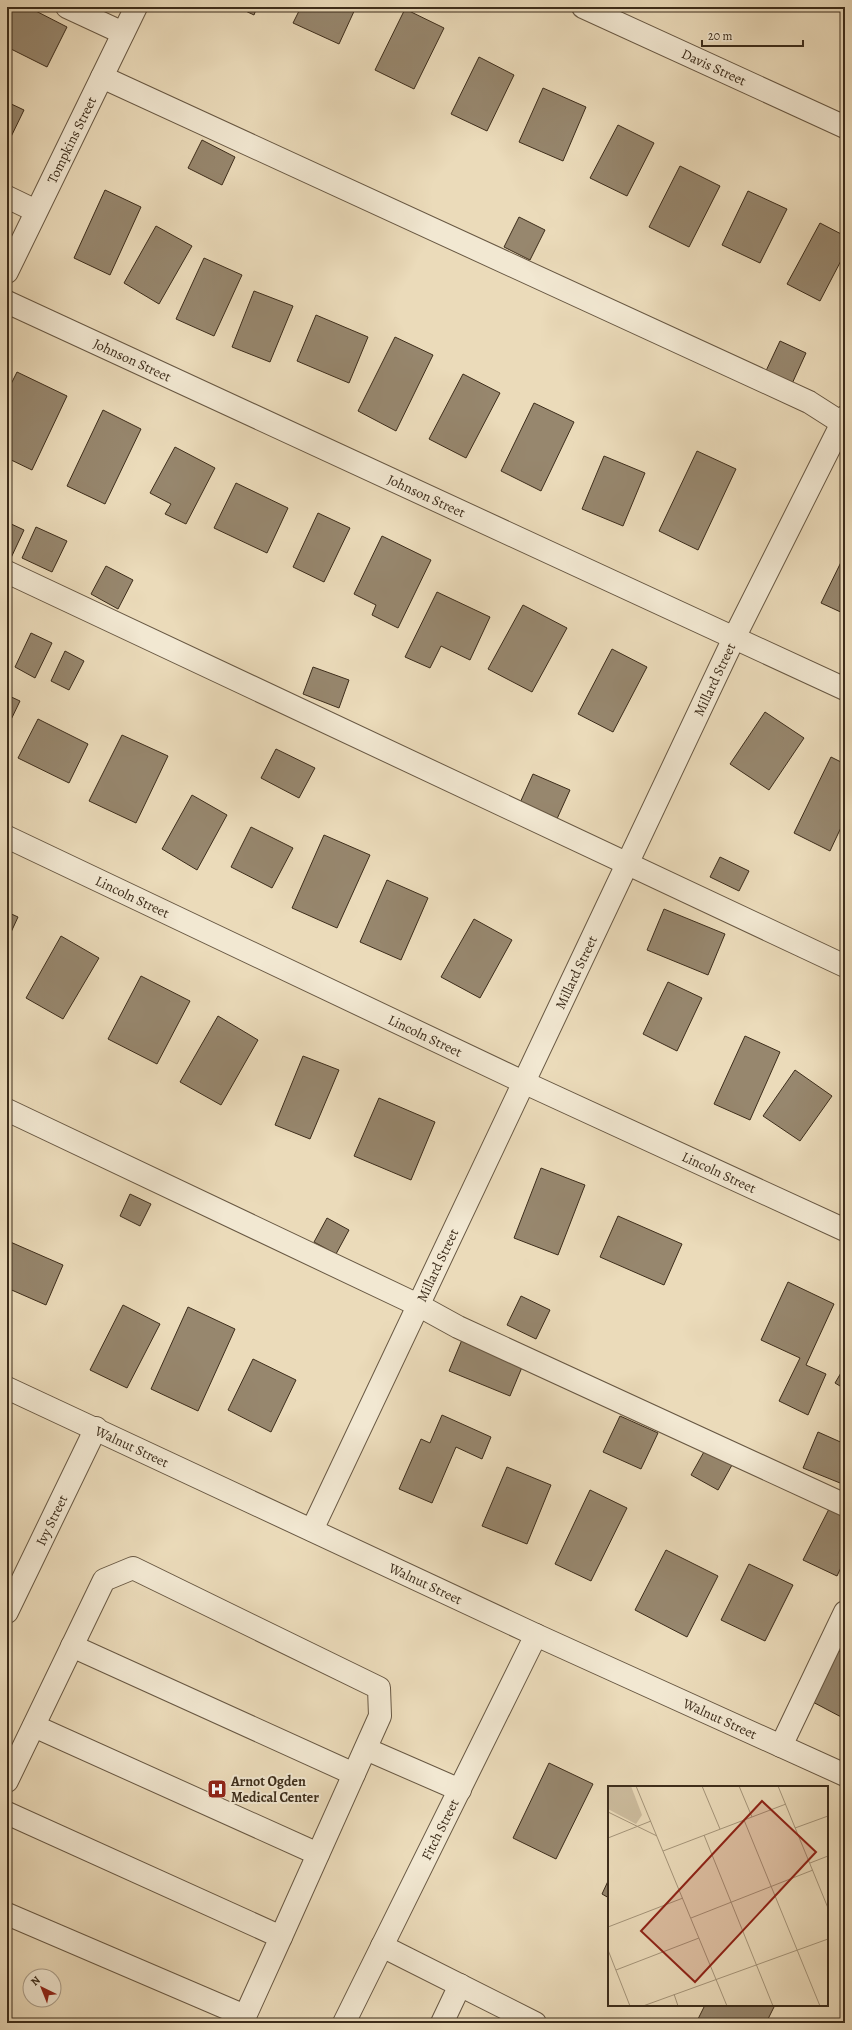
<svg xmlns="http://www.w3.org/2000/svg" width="852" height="2030" viewBox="0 0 852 2030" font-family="Alegreya,serif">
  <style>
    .building { fill: #97876e; stroke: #3d2d1b }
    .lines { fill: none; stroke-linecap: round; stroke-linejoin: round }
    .minor-casing { stroke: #685843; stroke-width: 24 }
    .minor { stroke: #f2e8d2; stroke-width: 22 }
    .labels { text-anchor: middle; stroke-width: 4; stroke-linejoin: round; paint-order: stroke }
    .street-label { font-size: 14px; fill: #3d2d1b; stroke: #f2e8d2 }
    .poi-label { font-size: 14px; font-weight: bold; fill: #3d2d1b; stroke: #f2e8d2; text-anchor: start }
    .inset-road { fill: none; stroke: #a5957a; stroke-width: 1 }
    .view { fill: #8f2418; fill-opacity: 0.15; stroke: #8f2418; stroke-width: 2 }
    .inset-edge { fill: none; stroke: #3d2d1b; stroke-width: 2 }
  </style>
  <rect width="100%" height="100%" fill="#ebdbba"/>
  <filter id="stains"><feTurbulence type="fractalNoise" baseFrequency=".005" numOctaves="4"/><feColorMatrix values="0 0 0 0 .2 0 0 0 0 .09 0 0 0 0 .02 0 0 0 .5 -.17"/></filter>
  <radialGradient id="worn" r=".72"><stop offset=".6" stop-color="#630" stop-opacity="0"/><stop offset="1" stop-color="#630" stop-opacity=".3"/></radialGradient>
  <g class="building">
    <polygon points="7,7 28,7 67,27 47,67 7,47"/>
    <polygon points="237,7 257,7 254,15"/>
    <polygon points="301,7 356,7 339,44 293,23"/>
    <polygon points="405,9 444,28 414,89 375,70"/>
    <polygon points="479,57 514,75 487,131 451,114"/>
    <polygon points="543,88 586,107 563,161 519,142"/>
    <polygon points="7,102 24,110 7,145"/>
    <polygon points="618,125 654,143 627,196 590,178"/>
    <polygon points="202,140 235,157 222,185 188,168"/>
    <polygon points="680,166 720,186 689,247 649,227"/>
    <polygon points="105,190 141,207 110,275 74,258"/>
    <polygon points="748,191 787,209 760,263 722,245"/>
    <polygon points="519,217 545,230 530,260 504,247"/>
    <polygon points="820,223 845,236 845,253 820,301 787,284"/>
    <polygon points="156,226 192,246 159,304 124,283"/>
    <polygon points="204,258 242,275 214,336 176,319"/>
    <polygon points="254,291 293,306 270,362 232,347"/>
    <polygon points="316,315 368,337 349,383 297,361"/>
    <polygon points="395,337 433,355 396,431 358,411"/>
    <polygon points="780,341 806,353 791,386 765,373"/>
    <polygon points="17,372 67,396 32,470 7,458 7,392"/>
    <polygon points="463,374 500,393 466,458 429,439"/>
    <polygon points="534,403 574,422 541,491 501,471"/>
    <polygon points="103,410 141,429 105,504 67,486"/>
    <polygon points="175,447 215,468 186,524 165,514 171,504 150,493"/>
    <polygon points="697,451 736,469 698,550 659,531"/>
    <polygon points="604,456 645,473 623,526 582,509"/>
    <polygon points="236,483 288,508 267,553 214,528"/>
    <polygon points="318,513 350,528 324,582 293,567"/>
    <polygon points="7,522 24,530 10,560 7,559"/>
    <polygon points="36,527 67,541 52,572 22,558"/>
    <polygon points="382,536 431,560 398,628 372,615 376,605 354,594"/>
    <polygon points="845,554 845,614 821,603"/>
    <polygon points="106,566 133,580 118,609 91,594"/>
    <polygon points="437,592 490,617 470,660 441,646 430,668 405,657"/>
    <polygon points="523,605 567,628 532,692 488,669"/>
    <polygon points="31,633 52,643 35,678 15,667"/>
    <polygon points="612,649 647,667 613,732 578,714"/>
    <polygon points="65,651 84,661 69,690 51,681"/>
    <polygon points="313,667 349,680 339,708 303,694"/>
    <polygon points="7,695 20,701 7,728"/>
    <polygon points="765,712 804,738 769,790 730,764"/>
    <polygon points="38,719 88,744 69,783 18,758"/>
    <polygon points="122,735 168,756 136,823 89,801"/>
    <polygon points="276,749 315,768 299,798 261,778"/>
    <polygon points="831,757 845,764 845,819 830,851 794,833"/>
    <polygon points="533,774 570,790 556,821 519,805"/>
    <polygon points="192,795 227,815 197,870 162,849"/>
    <polygon points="251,827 293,848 272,888 231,867"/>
    <polygon points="324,835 370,855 337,928 292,908"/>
    <polygon points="720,857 749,871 739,891 710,877"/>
    <polygon points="387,880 428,898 401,960 360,942"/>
    <polygon points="664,909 725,934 708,975 647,950"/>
    <polygon points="7,912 18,917 7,941"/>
    <polygon points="474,919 512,940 480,998 441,977"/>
    <polygon points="61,936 99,958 63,1019 26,998"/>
    <polygon points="141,976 190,1001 157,1064 108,1039"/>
    <polygon points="668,982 702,998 677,1051 643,1034"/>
    <polygon points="218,1016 258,1040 221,1105 180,1082"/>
    <polygon points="745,1036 780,1052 750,1120 714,1104"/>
    <polygon points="303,1056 339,1070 310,1139 275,1125"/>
    <polygon points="795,1070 832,1096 800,1141 763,1116"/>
    <polygon points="379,1098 435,1122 411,1180 354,1156"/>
    <polygon points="541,1168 585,1185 558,1255 514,1238"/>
    <polygon points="130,1194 151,1204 140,1226 120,1216"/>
    <polygon points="618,1216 682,1244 664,1285 600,1257"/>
    <polygon points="327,1218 349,1230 336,1254 314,1242"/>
    <polygon points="8,1241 63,1265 46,1305 7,1288"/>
    <polygon points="788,1282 834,1304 806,1365 826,1374 808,1415 779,1401 800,1358 761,1340"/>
    <polygon points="521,1296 550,1310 536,1339 507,1325"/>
    <polygon points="123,1305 160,1324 127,1388 90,1370"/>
    <polygon points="188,1307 235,1329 198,1411 151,1389"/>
    <polygon points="464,1335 525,1360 510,1396 449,1371"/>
    <polygon points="253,1359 296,1380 271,1432 228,1410"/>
    <polygon points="845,1366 845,1389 835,1383"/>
    <polygon points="442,1415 491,1437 482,1459 456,1447 432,1503 399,1489 421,1439 430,1443"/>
    <polygon points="620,1416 658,1433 641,1469 603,1452"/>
    <polygon points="818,1432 845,1444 845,1485 803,1468"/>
    <polygon points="705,1450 732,1465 718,1490 691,1475"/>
    <polygon points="507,1467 551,1485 527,1544 482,1526"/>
    <polygon points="590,1490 627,1508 591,1581 555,1564"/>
    <polygon points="829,1509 845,1516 845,1559 837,1576 803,1560"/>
    <polygon points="666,1550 718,1576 687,1637 635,1610"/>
    <polygon points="749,1564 793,1585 765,1641 721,1620"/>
    <polygon points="835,1649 845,1654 845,1719 809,1700"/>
    <polygon points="549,1763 593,1784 556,1859 513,1838"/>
    <polygon points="609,1879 609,1898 602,1894"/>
    <polygon points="705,2005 775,2005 766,2023 696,2023"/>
  </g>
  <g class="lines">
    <g class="minor-casing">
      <g id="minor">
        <polyline points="67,7 123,33"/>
        <path id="s1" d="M583,7L845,127"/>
        <polyline points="102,77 809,402 845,425"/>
        <polyline points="7,197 36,211"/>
        <path id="s2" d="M7,272L136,7"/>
        <path id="s3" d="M7,302L845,689"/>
        <polyline points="7,572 845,966"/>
        <path id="s4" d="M7,837L523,1082L845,1230"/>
        <polyline points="7,1110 418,1305 458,1327 845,1505"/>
        <path id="s5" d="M7,1388L536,1635L845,1775"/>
        <path id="s6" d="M312,1530L734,638L845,417"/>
        <path id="s7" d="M7,1612L96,1428"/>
        <polyline points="72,1646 354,1774"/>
        <polyline points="34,1726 318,1854"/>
        <polyline points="781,1746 845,1612"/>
        <polyline points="366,1749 460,1790"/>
        <polyline points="7,1781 104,1580 133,1568 379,1688 380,1716 281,1937"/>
        <polyline points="7,1813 281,1937 242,2023"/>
        <polyline points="7,1914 245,2016"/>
        <polyline points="382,1946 535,2023"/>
        <path id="s8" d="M344,2023L536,1635"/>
        <polyline points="442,2023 460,1985"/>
      </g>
    </g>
    <use href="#minor" class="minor"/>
  </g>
  <defs>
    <g id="hospital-square" transform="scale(1)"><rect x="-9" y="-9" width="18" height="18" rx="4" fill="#8f2418" stroke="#f2e8d2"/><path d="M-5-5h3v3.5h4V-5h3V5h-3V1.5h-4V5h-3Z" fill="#fff"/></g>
  </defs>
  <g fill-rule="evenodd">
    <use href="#hospital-square" x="217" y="1789"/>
  </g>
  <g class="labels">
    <g class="street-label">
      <text dy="5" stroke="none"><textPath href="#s1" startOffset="144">Davis Street</textPath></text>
      <text dy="5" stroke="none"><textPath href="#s2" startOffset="147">Tompkins Street</textPath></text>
      <text dy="5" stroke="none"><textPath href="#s3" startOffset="138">Johnson Street</textPath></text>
      <text dy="5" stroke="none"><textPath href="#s3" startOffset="462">Johnson Street</textPath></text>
      <text dy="5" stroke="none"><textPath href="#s6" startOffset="941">Millard Street</textPath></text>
      <text dy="5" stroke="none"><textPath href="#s4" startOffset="139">Lincoln Street</textPath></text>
      <text dy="5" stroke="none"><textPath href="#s6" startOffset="617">Millard Street</textPath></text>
      <text dy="5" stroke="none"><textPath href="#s4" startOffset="463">Lincoln Street</textPath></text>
      <text dy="5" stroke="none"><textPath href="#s4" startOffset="787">Lincoln Street</textPath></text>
      <text dy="5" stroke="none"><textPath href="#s6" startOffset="293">Millard Street</textPath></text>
      <text dy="5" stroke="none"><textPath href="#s5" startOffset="138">Walnut Street</textPath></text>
      <text dy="5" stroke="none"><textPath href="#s7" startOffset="102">Ivy Street</textPath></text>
      <text dy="5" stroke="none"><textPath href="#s5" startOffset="462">Walnut Street</textPath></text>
      <text dy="5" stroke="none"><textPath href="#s5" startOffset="786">Walnut Street</textPath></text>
      <text dy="5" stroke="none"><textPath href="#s8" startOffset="216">Fitch Street</textPath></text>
    </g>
    <g class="poi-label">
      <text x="231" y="1786">Arnot Ogden<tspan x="231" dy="16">Medical Center</tspan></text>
    </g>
  </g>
  <g transform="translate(608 1786)">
    <rect width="220" height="220" fill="#ebdbba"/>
    <path d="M0,0H23L34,29L28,38L0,23Z" fill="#cdbd9f"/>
    <path class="inset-road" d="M28,0L119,220M94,0L112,43M131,0L144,31M170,0L220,122M0,26L49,50M136,34L212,220M187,42L220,30M96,49L165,220M0,52L43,35M55,65L178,18M202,77L220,70M83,132L205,84M0,141L75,112M0,164L22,220M8,184L91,152M66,208L70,220M35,220L220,153"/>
    <path class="view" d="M154,15L208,66L87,196L33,145Z"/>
    <rect width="220" height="220" class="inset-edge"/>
  </g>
  <rect width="852" height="2030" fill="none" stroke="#ebdbba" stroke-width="24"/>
  <rect x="8" y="8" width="836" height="2014" fill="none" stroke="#3d2d1b" stroke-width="2"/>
  <rect x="12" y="12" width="828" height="2006" fill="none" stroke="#3d2d1b"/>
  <g transform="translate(42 1988) rotate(317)"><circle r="19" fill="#f2e8d2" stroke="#aa9d89"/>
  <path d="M0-3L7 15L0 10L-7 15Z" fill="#8f2418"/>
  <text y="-6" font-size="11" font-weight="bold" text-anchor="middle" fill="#3d2d1b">N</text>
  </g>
  <path d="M702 40v6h101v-6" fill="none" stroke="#3d2d1b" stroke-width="2"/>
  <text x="708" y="40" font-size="12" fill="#3d2d1b" stroke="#f2e8d2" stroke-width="3" paint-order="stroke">20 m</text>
  <rect width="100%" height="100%" filter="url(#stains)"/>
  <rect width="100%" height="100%" fill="url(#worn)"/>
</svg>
